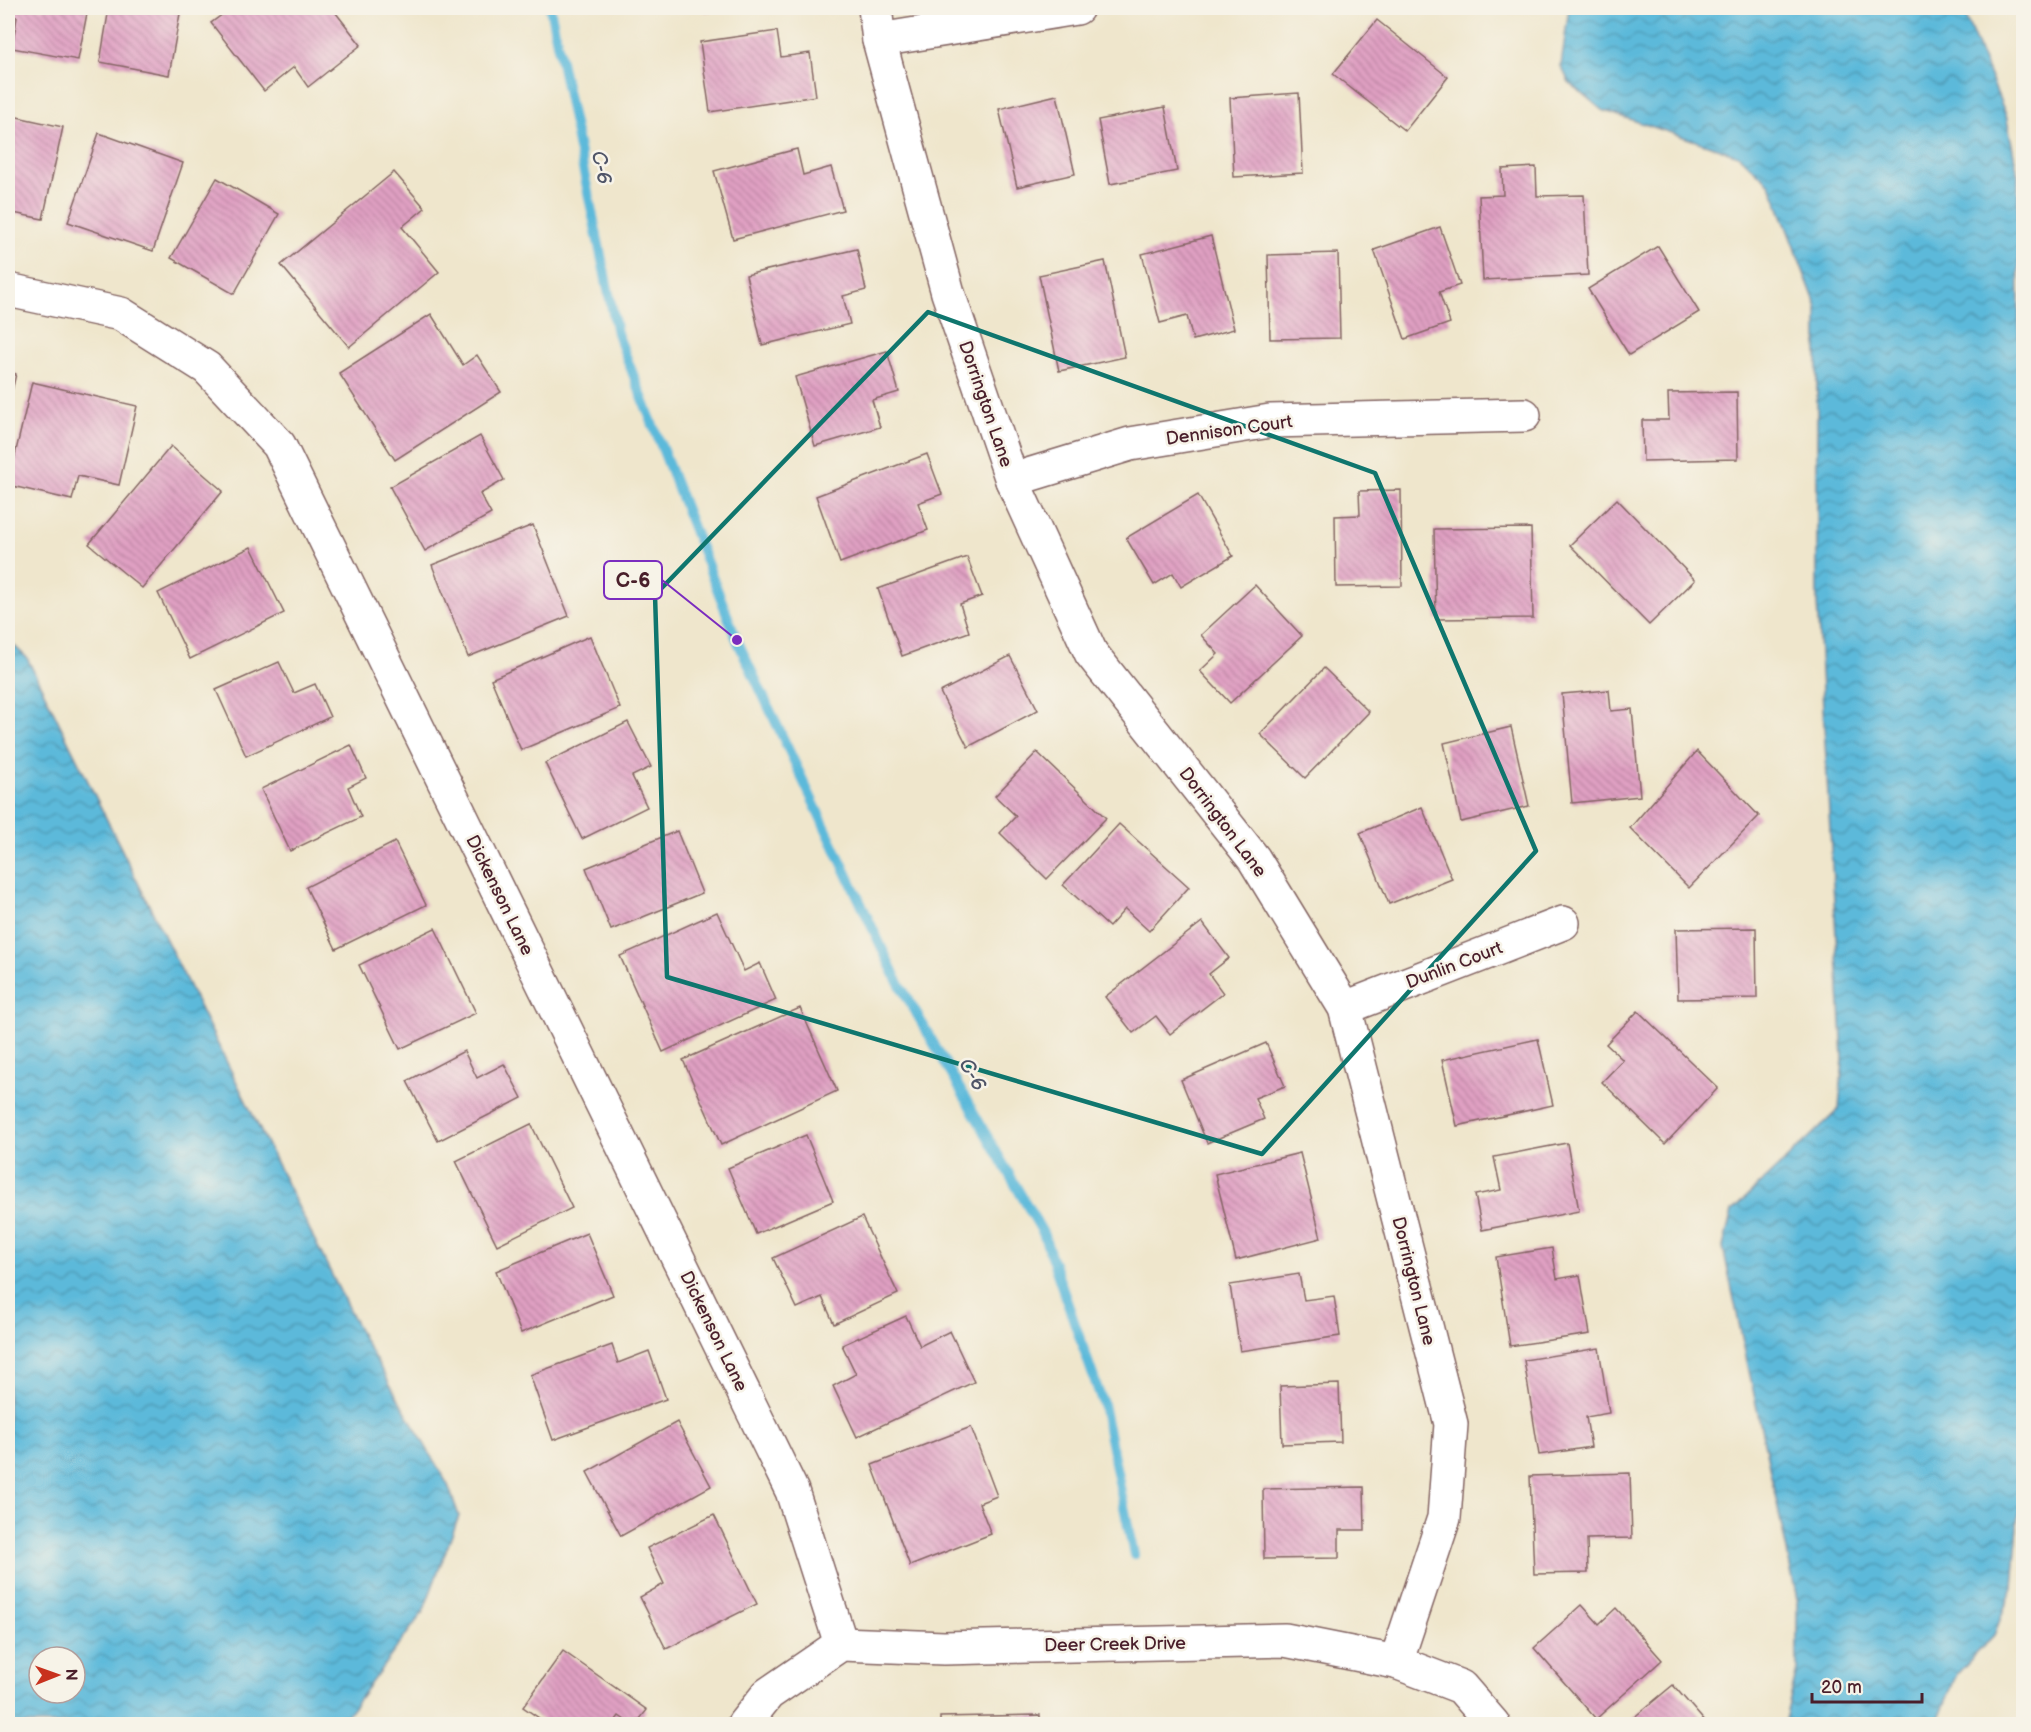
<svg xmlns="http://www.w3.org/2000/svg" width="2031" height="1732" viewBox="0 0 2031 1732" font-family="'Balsamiq Sans',sans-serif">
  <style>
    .water { fill: url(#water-waves); stroke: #536c82; stroke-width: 1.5; fill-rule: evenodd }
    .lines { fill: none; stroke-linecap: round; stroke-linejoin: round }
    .stream { stroke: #5cb9da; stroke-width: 10 }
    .building { fill: url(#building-back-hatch) }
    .street-casing { stroke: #846563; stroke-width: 36 }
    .street { stroke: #fff; stroke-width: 33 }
    .marked { fill: none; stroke: #0f766e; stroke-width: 4.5; stroke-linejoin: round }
    .labels { text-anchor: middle; stroke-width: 5; stroke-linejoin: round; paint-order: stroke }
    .street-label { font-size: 18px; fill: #4a1f2b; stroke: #f7f3e8 }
    .water-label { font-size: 20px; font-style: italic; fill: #505568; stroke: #f7f3e8 }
    .leader { fill: none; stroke: #7b2cbf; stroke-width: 2 }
    .callout-dot { fill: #7b2cbf; stroke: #f7f3e8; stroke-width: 2 }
    .callout { fill: #f7f3e8; stroke: #7b2cbf; stroke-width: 2 }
    .callout-label { font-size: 20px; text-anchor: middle; font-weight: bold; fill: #4a1f2b }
  </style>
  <defs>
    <pattern id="water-waves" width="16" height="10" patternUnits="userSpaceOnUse" patternTransform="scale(1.5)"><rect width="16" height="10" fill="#5cb9da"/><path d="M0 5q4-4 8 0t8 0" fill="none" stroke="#4e96b1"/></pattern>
    <pattern id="building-back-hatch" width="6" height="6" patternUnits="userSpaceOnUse" patternTransform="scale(1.5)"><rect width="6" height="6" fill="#e0a0c3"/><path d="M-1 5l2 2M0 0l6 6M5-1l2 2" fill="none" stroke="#b8829f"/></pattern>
  </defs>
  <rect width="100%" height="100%" fill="#f7f3e8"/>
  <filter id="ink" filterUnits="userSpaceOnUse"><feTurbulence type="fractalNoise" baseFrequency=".0167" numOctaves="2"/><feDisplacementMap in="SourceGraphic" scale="12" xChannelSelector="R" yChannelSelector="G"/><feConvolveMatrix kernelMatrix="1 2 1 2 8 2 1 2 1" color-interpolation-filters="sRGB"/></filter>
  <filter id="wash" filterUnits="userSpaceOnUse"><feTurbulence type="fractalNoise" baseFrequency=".008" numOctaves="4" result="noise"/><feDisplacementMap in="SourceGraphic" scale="24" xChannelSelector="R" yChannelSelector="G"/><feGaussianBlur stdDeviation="1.35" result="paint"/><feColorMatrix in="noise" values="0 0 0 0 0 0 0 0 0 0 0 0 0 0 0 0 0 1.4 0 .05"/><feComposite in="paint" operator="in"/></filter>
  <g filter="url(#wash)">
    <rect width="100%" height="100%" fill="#efe6cc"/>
    <g class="water">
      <polygon points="1569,8 1962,8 2006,115 2018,175 2023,910 2020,1500 2013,1587 1994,1635 1957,1674 1938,1720 1938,1724 1784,1724 1797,1670 1797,1599 1723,1247 1732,1211 1839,1109 1843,1058 1817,602 1817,307 1770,184 1738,155 1602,110 1569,82 1561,66"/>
      <path d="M8,640L27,658L362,1336L448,1485L459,1516L423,1612L345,1718L337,1724H8ZM39,1657H75V1693H39Z"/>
    </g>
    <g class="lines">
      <polyline class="stream" points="550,8 617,333 737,640 896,978 1043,1233 1103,1404 1134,1555"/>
    </g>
    <g id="blocks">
      <g class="building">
        <polygon points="8,8 88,8 78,60 12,48 17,17 8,15"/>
        <polygon points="109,8 181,8 169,75 100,62"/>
        <polygon points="231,8 332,8 361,45 308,87 294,67 264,91 211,23"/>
        <polygon points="704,8 727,8 727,9 704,12"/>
        <polygon points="1377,20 1448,77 1405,131 1333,74"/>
        <polygon points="777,31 781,57 810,53 816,96 710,112 700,42"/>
        <polygon points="1299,93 1303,173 1234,177 1230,98"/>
        <polygon points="1057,95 1075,174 1017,187 999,109"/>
        <polygon points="1165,107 1177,171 1110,184 1098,120"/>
        <polygon points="8,115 63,127 43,219 8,212"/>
        <polygon points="99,133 183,163 153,251 68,222"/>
        <polygon points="797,149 803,175 831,167 843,210 733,239 714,171"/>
        <polygon points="1536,167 1537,196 1584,195 1588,275 1483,280 1479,196 1503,195 1502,169"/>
        <polygon points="394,172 425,208 402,227 439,272 349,347 281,265"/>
        <polygon points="217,178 279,214 234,294 171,258"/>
        <polygon points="1440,227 1460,285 1439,292 1450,323 1405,339 1374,250"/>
        <polygon points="1211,236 1234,329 1193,340 1187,316 1160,323 1142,254"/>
        <polygon points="1658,246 1699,312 1629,355 1588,289"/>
        <polygon points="857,249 866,290 843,296 850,324 762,345 746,275"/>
        <polygon points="1338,253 1340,338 1270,339 1268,255"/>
        <polygon points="1105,261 1125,357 1059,371 1039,275"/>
        <polygon points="431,314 463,365 477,355 501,392 395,460 339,373"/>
        <polygon points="887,351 899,392 872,400 880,427 815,446 795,377"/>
        <polygon points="8,371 16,374 8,408"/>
        <polygon points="32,382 137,406 119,485 78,476 72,500 8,485"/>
        <polygon points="1737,392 1738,459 1643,461 1642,420 1669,420 1668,393"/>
        <polygon points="480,436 504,480 480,494 491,514 425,551 390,487"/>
        <polygon points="171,446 223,491 142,588 89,544"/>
        <polygon points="927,454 942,494 918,503 928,530 840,563 816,496"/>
        <polygon points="1401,490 1402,586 1336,587 1335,516 1360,515 1359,491"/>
        <polygon points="1198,495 1233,556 1181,587 1173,573 1154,585 1126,538"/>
        <polygon points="1617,499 1695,580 1649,625 1570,545"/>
        <polygon points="533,525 569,616 468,657 432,565"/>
        <polygon points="1531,528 1533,618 1436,619 1434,529"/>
        <polygon points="251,547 284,613 190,659 158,593"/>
        <polygon points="967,557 982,596 960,604 969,632 902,656 878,589"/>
        <polygon points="1255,585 1302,636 1230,703 1200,671 1218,654 1201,635"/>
        <polygon points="590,636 620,708 521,750 491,679"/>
        <polygon points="1010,656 1038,710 968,747 940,692"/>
        <polygon points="279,662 294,693 315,684 330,717 246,756 216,690"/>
        <polygon points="1324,668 1369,712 1305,778 1260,734"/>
        <polygon points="1609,690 1611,711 1632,709 1640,796 1572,803 1562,694"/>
        <polygon points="628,722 651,767 632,776 647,807 582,839 545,763"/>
        <polygon points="1511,727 1529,806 1461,822 1444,743"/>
        <polygon points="351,745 366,778 348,787 361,817 290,851 261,789"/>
        <polygon points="1697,751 1759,816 1689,888 1630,828"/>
        <polygon points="1037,752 1106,818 1047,879 1000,833 1016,816 995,796"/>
        <polygon points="1422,807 1452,879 1389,904 1360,833"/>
        <polygon points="1119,824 1189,887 1149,931 1125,909 1109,927 1063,885"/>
        <polygon points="677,831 702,893 611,930 586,868"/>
        <polygon points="395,842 426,905 336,949 306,887"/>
        <polygon points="717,912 744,971 760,963 776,1000 663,1052 620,956"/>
        <polygon points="1202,922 1229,958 1209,974 1223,993 1170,1034 1156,1016 1133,1033 1105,997"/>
        <polygon points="435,928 476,1013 400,1049 359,965"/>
        <polygon points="1756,928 1757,998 1678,999 1676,929"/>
        <polygon points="800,1008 837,1091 721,1145 683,1060"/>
        <polygon points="1638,1011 1718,1088 1665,1144 1602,1082 1623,1060 1606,1044"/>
        <polygon points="1538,1039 1553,1105 1457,1126 1442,1060"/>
        <polygon points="1266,1043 1285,1086 1255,1098 1264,1119 1207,1143 1181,1080"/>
        <polygon points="464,1051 477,1078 504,1064 522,1098 438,1141 407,1081"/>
        <polygon points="531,1124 572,1208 497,1245 456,1161"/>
        <polygon points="806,1135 833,1201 756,1234 728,1168"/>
        <polygon points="1567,1143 1579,1211 1482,1230 1475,1195 1501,1190 1494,1157"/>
        <polygon points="1300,1153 1321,1238 1236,1260 1215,1174"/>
        <polygon points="862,1217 898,1294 834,1324 822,1297 797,1308 773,1258"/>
        <polygon points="587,1233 613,1295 521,1333 496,1271"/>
        <polygon points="1552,1248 1557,1279 1580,1275 1590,1334 1510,1346 1496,1257"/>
        <polygon points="1299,1274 1304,1300 1334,1296 1340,1336 1240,1351 1230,1285"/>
        <polygon points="906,1316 920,1346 950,1331 974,1382 857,1437 833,1386 856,1374 842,1345"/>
        <polygon points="612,1345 618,1363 649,1351 666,1399 553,1440 530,1375"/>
        <polygon points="1599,1348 1609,1413 1586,1417 1591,1447 1539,1455 1524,1360"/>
        <polygon points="1339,1384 1341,1442 1282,1444 1280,1386"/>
        <polygon points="677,1422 711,1486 621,1536 587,1472"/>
        <polygon points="971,1427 997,1496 979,1503 991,1534 910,1566 872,1465"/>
        <polygon points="1630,1473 1632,1538 1587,1539 1588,1573 1534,1574 1530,1476"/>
        <polygon points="1364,1487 1365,1530 1339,1530 1339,1558 1264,1559 1263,1489"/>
        <polygon points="714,1515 757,1604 666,1649 640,1597 664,1584 647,1548"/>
        <polygon points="1582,1605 1599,1624 1616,1608 1662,1660 1596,1719 1534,1648"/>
        <polygon points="563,1651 647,1710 636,1724 631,1724 619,1716 613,1724 548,1724 523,1707"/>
        <polygon points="1673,1685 1707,1724 1626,1724"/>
        <polygon points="1040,1715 1040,1724 940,1724 940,1717"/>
        <polygon points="1291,1720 1368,1721 1368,1724 1291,1724"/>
      </g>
    </g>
  </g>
  <g filter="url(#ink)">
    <use href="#blocks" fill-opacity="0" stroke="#846563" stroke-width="1.5"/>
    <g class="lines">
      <g class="street-casing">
        <g id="street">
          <polyline points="875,8 879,40 948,293 1012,480 1091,653 1254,859 1345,1008 1451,1424 1444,1518 1396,1662"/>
          <polyline points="879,40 1077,8"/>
          <polyline points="8,290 121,314 207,368 279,445 792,1491 841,1644"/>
          <polyline points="1012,480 1130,444 1270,421 1524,415"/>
          <polyline points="1345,1008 1563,923"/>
          <polyline points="744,1724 768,1694 841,1644 944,1648 1285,1640 1396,1662 1461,1687 1493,1724"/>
        </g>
      </g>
      <use href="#street" class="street"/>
    </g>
  </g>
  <path class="marked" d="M928,312L1375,473L1536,851L1262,1154L667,977L655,595Z"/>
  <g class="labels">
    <g class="street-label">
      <text transform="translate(986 404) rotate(71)" y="6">Dorrington Lane</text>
      <text transform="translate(1229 430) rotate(-8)" y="6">Dennison Court</text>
      <text transform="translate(1223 822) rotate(53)" y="6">Dorrington Lane</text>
      <text transform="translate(500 895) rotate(64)" y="6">Dickenson Lane</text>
      <text transform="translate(1454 965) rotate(-21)" y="6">Dunlin Court</text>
      <text transform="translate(1414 1281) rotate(76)" y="6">Dorrington Lane</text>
      <text transform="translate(714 1331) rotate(64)" y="6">Dickenson Lane</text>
      <text transform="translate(1115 1644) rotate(-1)" y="6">Deer Creek Drive</text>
    </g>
    <g class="water-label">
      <text transform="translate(602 167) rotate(78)" y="7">C-6</text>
      <text transform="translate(973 1074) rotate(60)" y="7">C-6</text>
    </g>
  </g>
  <path class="leader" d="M737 640L662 580"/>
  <circle class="callout-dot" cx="737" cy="640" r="6"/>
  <rect class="callout" x="604" y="561" width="58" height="38" rx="6"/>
  <g class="callout-label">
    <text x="633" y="587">C-6</text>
  </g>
  <rect width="2031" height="1732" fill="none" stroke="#f7f3e8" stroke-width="30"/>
  <g transform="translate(57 1675) rotate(89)"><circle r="28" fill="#f7f3e8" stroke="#b29e9c" stroke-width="1.5"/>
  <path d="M0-4.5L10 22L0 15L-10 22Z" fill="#c8321e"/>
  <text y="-9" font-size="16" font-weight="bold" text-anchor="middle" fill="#4a1f2b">N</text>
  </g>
  <path d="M1812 1693v9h110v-9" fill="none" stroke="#4a1f2b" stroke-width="3"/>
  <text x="1821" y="1693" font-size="18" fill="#4a1f2b" stroke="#f7f3e8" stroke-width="4.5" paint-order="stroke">20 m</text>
</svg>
